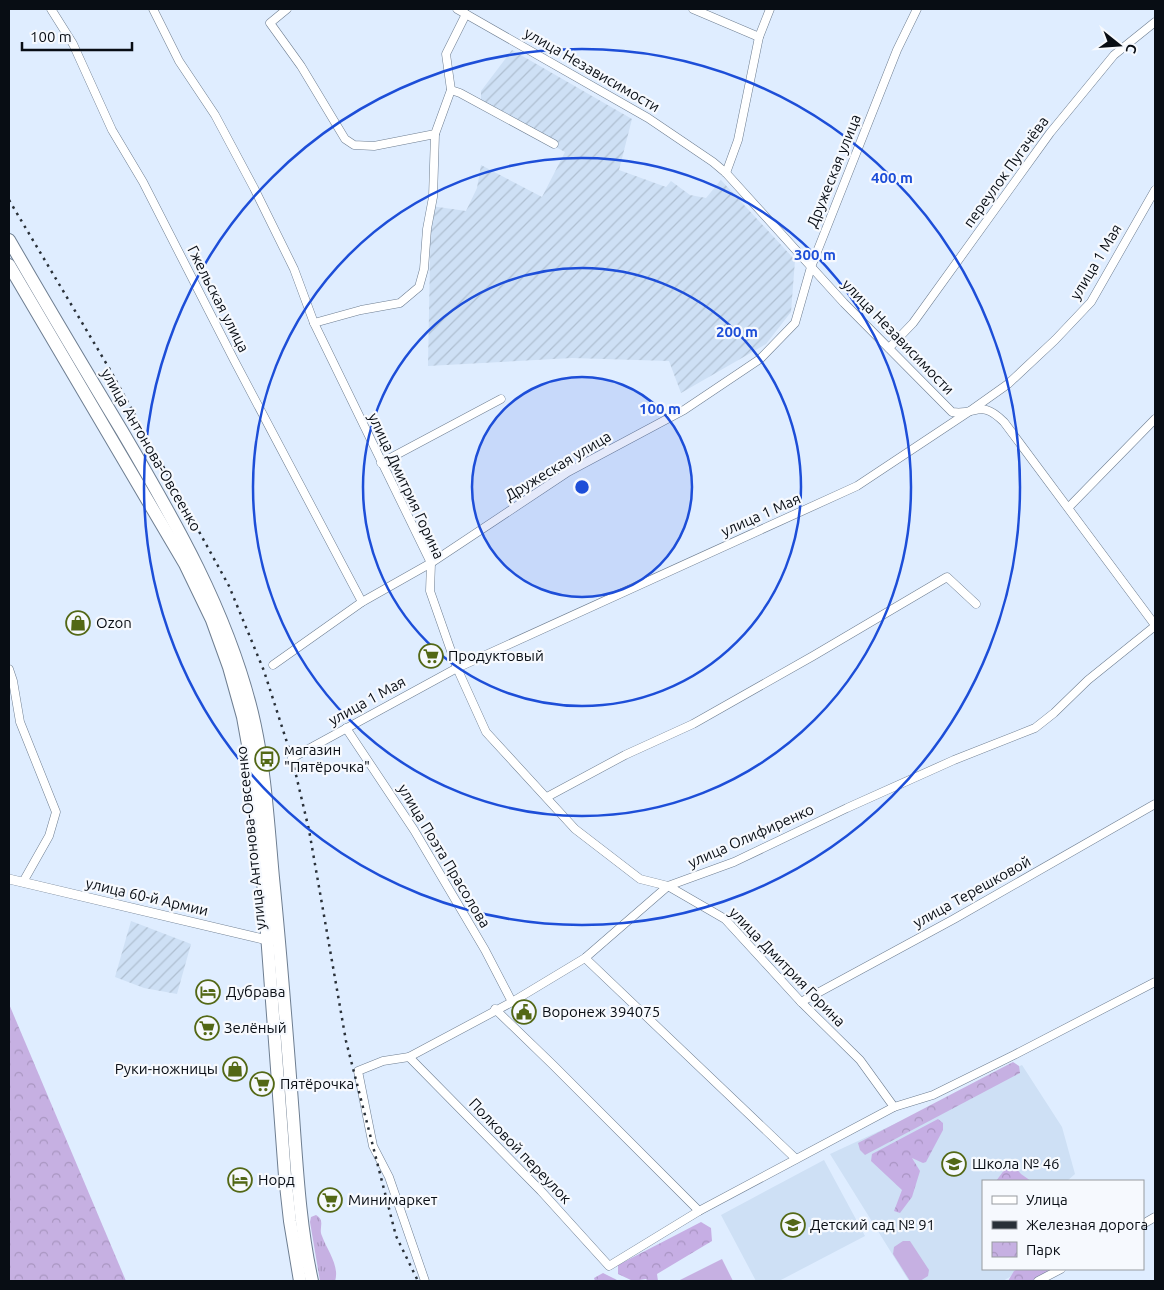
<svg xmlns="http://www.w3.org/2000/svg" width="1164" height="1290" viewBox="0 0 1164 1290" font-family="Ubuntu,sans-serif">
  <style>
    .built { fill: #cee0f5 }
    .industrial { fill: url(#industrial-furrows) }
    .grass { fill: url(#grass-tufts) }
    .forest { fill: url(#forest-crowns) }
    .park { fill: url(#park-crowns) }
    .pitch { fill: #c6b0e2 }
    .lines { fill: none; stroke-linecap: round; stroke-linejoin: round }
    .minor-casing { stroke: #6e7e91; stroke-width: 9 }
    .tertiary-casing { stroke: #6e7e91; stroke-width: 10 }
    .trunk-casing { stroke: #6e7e91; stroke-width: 14 }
    .minor { stroke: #fff; stroke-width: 8 }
    .tertiary { stroke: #fff; stroke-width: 9 }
    .trunk { stroke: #fff; stroke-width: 12 }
    .rail { stroke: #293038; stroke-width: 2.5; stroke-dasharray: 2.5 5; stroke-linecap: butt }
    .ring { fill: none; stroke: #1d4ed8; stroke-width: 2.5 }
    .labels { text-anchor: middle; stroke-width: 4.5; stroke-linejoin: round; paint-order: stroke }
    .street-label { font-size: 15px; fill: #080d14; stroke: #f6f9fe }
    .poi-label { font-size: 15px; fill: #080d14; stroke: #f6f9fe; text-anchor: start }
    .centre { fill: #1d4ed8; stroke: #f6f9fe; stroke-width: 2.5 }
    .ring-label { font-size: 15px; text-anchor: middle; font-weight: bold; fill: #1d4ed8; stroke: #f6f9fe; stroke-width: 4.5; stroke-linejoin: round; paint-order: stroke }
  </style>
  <defs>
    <pattern id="industrial-furrows" width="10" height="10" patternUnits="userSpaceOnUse" patternTransform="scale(1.25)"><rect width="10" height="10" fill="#cee0f5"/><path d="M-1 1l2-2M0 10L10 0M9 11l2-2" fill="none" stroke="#afbfd1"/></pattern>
    <pattern id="grass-tufts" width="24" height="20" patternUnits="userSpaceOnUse" patternTransform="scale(1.25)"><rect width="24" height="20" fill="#c6b0e2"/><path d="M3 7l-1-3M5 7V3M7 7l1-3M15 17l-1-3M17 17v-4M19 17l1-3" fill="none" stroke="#a996c1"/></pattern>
    <pattern id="forest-crowns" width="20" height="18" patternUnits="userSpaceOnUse" patternTransform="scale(1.25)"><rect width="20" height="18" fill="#c6aee4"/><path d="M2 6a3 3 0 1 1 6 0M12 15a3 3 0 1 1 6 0" fill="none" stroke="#a994c3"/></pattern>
    <pattern id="park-crowns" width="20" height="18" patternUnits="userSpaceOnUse" patternTransform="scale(1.25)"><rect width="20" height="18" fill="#c6b0e2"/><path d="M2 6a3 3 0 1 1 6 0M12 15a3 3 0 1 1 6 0" fill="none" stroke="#a996c1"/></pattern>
  </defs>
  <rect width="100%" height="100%" fill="#dfedff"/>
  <g class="built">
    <polygon points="1022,1065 1062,1127 1075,1174 1067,1181 983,1181 983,1269 1023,1269 1003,1281 909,1281 830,1154"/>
    <polygon points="824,1160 865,1236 779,1281 756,1281 721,1215"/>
  </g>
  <g class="industrial">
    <polygon points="512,50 632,119 619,170 666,187 671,181 690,195 706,198 721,180 795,260 791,312 766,344 681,393 669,361 572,358 428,366 431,206 466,211 477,188 481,165 542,197 565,152 481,107 481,91"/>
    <polygon points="131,921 191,944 177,994 144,988 115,977"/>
  </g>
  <path class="grass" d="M316,1215C326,1221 318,1228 322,1236C327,1250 340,1266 335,1281H320L310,1222L311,1217Z"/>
  <g class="forest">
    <polygon points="938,1119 943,1123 943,1130 926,1162 923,1163 912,1158 920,1171 912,1197 900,1213 894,1211 902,1190 871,1161 872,1154"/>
    <polygon points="1015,1167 1021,1174 1031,1181 996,1181 1005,1169"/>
    <polygon points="701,1222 711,1228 712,1241 657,1274 658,1281 648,1281 646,1279 633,1281 618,1274 618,1265"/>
    <polygon points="1018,1269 1065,1269 1046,1281 1008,1281 1014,1271"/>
    <polygon points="603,1273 617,1280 617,1281 595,1281 594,1278"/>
  </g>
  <g class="park">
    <polygon points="9,1004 126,1281 9,1281"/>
    <polygon points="1013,1062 1019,1066 1020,1073 865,1155 860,1150 858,1143"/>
  </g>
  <g class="pitch">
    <polygon points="903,1241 910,1241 929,1270 928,1276 920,1281 910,1281 893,1254 894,1247"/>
    <polygon points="722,1259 733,1281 678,1281"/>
  </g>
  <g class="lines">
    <g class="minor-casing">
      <g id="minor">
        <polyline points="51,9 73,44 112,130 143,182 234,360 362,602"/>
        <polyline points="153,9 179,61 215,115 254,188 294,269 314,323 431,563 430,591 457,668 486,732 575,829 640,879 668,886 725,919 801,1002 860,1060 894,1107 933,1095 1014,1055 1155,982"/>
        <polyline points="287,9 270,23 301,66 345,139 354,145 374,146 435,134 451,90 446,54 466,14"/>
        <path d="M457,9L648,118L713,162L726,173L844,303L952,412C977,416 980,398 1004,422L1155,625"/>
        <polyline points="693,9 759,37"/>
        <polyline points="451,90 460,93 554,144"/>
        <polyline points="726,173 738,140 759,37 770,9"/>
        <polyline points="314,323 361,310 400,303 419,287 424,269 427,229 433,197 435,134"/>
        <polyline points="889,348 913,323 1050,133 1114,55 1155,22"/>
        <polyline points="381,463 501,399"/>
        <polyline points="1069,507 1155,419"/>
        <polyline points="273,665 362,602 431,563 568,472 684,410 760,359 795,323 811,267 897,50 917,9"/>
        <polyline points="9,669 13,681 20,722 56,812 49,836 23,882"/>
        <polyline points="346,728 414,830 485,950 512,1002"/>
        <polyline points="292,758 457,668 857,486 970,411 1008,384 1055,340 1091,302 1155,190"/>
        <polyline points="547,797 625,755 693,724 813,656 947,577 976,604"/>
        <polyline points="585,958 796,1159"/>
        <polyline points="801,1002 954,919 1155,804"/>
        <polyline points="495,1009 553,1065 699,1211"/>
        <polyline points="409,1057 541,1191 609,1266 699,1211 894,1107"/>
        <polyline points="1143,1224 1155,1217"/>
        <polyline points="425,1281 389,1177 373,1146 358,1071 383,1061 409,1057 512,1002 585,958 668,886 734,862 847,808 954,760 1035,728 1054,713 1088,680 1155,626"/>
        <polyline points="1038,1281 1061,1269"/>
      </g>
    </g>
    <g class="tertiary-casing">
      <polyline id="tertiary" points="9,879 271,941"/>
    </g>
    <g class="trunk-casing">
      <g id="trunk">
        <path d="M9,240C46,304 84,368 122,431C175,521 227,611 252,713C265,767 268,823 273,878C281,957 287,1036 293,1116C297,1171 300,1227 312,1281"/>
        <polyline points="9,265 185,564 212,620 229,667 243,717 254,778 260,840 285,1176 290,1221 300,1281"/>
      </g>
    </g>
    <use href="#minor" class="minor"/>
    <use href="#tertiary" class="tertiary"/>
    <use href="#trunk" class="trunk"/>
    <polyline class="rail" points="9,200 109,368 229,586 264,671 292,758 309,830 346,1041 396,1236 418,1281"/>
  </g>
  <circle cx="582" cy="487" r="110" fill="#1d4ed8" fill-opacity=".12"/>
  <g class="ring">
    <circle cx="582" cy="487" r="110"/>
    <circle cx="582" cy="487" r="219"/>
    <circle cx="582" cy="487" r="329"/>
    <circle cx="582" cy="487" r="438"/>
  </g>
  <defs>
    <g id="shop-ring" transform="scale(1.25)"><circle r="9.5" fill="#f6f9fe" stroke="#536816" stroke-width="1.5"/><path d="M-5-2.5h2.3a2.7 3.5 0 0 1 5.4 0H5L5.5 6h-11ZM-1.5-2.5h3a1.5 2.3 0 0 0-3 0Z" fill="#536816"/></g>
    <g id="supermarket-ring" transform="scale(1.25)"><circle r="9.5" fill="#f6f9fe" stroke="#536816" stroke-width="1.5"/><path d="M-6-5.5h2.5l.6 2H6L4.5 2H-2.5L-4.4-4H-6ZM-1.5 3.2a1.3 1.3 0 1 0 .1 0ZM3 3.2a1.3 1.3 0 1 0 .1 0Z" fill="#536816"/></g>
    <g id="bus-ring" transform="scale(1.25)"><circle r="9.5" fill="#f6f9fe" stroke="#536816" stroke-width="1.5"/><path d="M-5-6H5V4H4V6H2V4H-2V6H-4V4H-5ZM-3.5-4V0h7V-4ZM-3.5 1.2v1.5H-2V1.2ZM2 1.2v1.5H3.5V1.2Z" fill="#536816"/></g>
    <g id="hotel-ring" transform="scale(1.25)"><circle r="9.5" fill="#f6f9fe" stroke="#536816" stroke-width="1.5"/><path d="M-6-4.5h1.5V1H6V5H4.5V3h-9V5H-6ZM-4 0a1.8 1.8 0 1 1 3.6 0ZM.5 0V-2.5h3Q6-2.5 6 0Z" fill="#536816"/></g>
    <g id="civic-ring" transform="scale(1.25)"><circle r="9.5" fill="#f6f9fe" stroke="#536816" stroke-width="1.5"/><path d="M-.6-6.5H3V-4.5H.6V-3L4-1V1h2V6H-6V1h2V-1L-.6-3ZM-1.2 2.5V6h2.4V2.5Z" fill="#536816"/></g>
    <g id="school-ring" transform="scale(1.25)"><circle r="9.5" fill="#f6f9fe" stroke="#536816" stroke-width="1.5"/><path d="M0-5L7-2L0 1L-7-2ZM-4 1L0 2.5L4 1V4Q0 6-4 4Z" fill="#536816"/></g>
  </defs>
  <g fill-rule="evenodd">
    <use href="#shop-ring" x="78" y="623"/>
    <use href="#supermarket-ring" x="431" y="656"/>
    <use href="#bus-ring" x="267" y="759"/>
    <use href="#hotel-ring" x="208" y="992"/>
    <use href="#civic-ring" x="524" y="1012"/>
    <use href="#supermarket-ring" x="207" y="1028"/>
    <use href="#shop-ring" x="235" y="1069"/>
    <use href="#supermarket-ring" x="262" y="1084"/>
    <use href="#school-ring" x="954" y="1164"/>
    <use href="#hotel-ring" x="240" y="1180"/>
    <use href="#supermarket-ring" x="330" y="1200"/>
    <use href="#school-ring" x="793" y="1225"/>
  </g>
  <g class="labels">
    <g class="street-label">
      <text transform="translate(592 70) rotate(30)" y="5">улица Независимости</text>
      <text transform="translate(834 171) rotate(-68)" y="5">Дружеская улица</text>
      <text transform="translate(1006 172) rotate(-54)" y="5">переулок Пугачёва</text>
      <text transform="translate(1096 262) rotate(-59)" y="5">улица 1 Мая</text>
      <text transform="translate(218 299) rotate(63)" y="5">Гжельская улица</text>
      <text transform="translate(898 337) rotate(46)" y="5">улица Независимости</text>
      <text transform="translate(151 450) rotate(60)" y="5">улица Антонова-Овсеенко</text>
      <text transform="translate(558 466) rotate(-31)" y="5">Дружеская улица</text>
      <text transform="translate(406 486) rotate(65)" y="5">улица Дмитрия Горина</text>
      <text transform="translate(761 515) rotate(-24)" y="5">улица 1 Мая</text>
      <text transform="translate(367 701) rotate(-29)" y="5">улица 1 Мая</text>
      <text transform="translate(751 836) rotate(-24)" y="5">улица Олифиренко</text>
      <text transform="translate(251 838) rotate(-96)" y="5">улица Антонова-Овсеенко</text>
      <text transform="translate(444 856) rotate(59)" y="5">улица Поэта Прасолова</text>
      <text transform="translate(972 892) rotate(-29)" y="5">улица Терешковой</text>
      <text transform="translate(147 897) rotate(13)" y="5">улица 60-й Армии</text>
      <text transform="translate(787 967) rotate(46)" y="5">улица Дмитрия Горина</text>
      <text transform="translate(520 1151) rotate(46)" y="5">Полковой переулок</text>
    </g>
    <g class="poi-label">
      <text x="96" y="628">Ozon</text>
      <text x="448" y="661">Продуктовый</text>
      <text x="284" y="755">магазин<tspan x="284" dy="17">"Пятёрочка"</tspan></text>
      <text x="226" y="997">Дубрава</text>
      <text x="542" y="1017">Воронеж 394075</text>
      <text x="224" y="1033">Зелёный</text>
      <text x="218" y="1074" text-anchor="end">Руки-ножницы</text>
      <text x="280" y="1089">Пятёрочка</text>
      <text x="972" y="1169">Школа № 46</text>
      <text x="258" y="1185">Норд</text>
      <text x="348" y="1205">Минимаркет</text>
      <text x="810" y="1230">Детский сад № 91</text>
    </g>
  </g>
  <circle cx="582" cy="487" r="8" class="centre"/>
  <g class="ring-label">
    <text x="892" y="183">400 m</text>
    <text x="815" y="260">300 m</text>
    <text x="737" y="337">200 m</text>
    <text x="660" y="414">100 m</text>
  </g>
  <rect width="1164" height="1290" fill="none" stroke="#080d14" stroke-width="20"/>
  <rect x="982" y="1180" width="162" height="90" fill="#f6f9fe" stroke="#979ba0"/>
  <rect x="992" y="1196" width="25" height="8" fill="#ffffff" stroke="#979ba0"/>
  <text x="1026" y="1205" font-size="15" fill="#080d14">Улица</text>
  <rect x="992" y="1221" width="25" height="8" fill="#293038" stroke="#979ba0"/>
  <text x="1026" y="1230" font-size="15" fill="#080d14">Железная дорога</text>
  <rect x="992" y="1242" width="25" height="15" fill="url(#park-crowns)" stroke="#979ba0"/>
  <text x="1026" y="1255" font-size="15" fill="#080d14">Парк</text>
  <g transform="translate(1119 45) rotate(107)" stroke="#f6f9fe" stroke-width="4" paint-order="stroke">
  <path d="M0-4L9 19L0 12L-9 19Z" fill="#080d14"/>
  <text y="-8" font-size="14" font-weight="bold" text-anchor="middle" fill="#080d14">С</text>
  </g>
  <path d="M22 42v8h110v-8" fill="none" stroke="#080d14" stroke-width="2.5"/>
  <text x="30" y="42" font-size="15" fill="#080d14" stroke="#f6f9fe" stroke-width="4" paint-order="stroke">100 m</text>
</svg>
